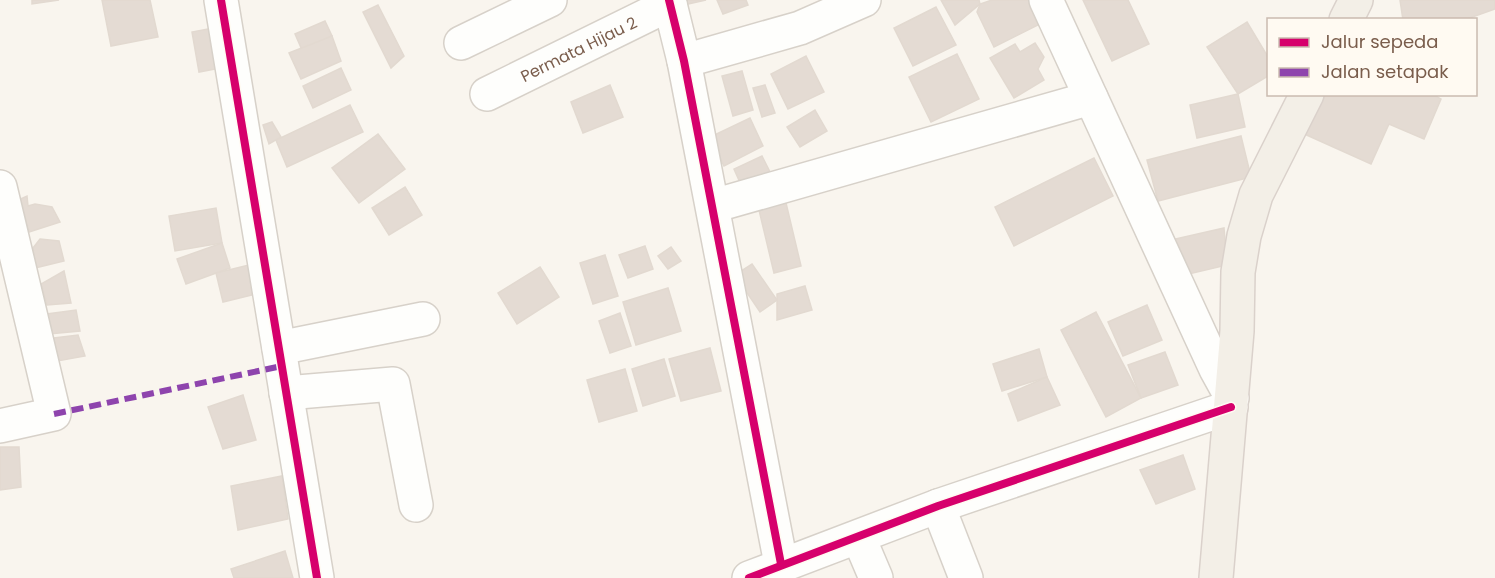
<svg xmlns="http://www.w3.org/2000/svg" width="1495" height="578" viewBox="0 0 1495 578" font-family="Poppins,sans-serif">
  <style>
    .building { fill: #e4dbd3; stroke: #e2d9d0; stroke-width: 1.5 }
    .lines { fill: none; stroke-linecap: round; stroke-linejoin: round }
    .minor-casing { stroke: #d7d1c9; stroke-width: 36 }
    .major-casing { stroke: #dad1cb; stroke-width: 36 }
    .minor { stroke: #fefefc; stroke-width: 33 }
    .major { stroke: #f3efe7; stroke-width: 33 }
    .quiet { stroke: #8e44ad; stroke-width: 6; stroke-dasharray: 12 6; stroke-linecap: butt }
    .cycleway-casing { stroke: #fffaf2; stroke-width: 11 }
    .cycleway { stroke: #d6006c; stroke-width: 8 }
    .labels { text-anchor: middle; stroke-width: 4.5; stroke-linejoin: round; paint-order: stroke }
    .street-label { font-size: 16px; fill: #7a5d4c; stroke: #fffaf2 }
  </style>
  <rect width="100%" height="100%" fill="#f9f5ee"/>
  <g class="building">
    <polygon points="32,0 59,0 32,4"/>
    <polygon points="102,0 150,0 158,37 111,46"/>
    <polygon points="678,0 706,0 679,6"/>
    <polygon points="717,0 746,0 748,5 723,14"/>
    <polygon points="941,0 979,0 980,4 955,25"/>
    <polygon points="992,0 1030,0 1042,23 994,47 977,12 980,4"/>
    <polygon points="1083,0 1128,0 1149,44 1112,61"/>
    <polygon points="1400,0 1495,0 1495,9 1464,20 1403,20"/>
    <polygon points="378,5 404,56 391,68 363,12"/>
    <polygon points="936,7 956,45 913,66 894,28"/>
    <polygon points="325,21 332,36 302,50 295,34"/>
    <polygon points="1247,22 1268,57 1268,76 1238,94 1207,47"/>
    <polygon points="219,27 226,67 199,72 192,32"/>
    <polygon points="332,36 341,61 301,79 289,53"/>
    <polygon points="1035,43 1044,57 1038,69 1044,80 1014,98 990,58 1015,44 1020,52"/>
    <polygon points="957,54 979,99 931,122 909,77"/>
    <polygon points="806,56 824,92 788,109 771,74"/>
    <polygon points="341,68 351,90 313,108 303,86"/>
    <polygon points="742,71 753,110 733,116 722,76"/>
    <polygon points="610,85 623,117 583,133 571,102"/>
    <polygon points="765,85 775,113 762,117 753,88"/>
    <polygon points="1238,94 1245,127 1197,138 1190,105"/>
    <polygon points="1317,94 1432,94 1441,99 1424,139 1389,124 1371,164 1300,132"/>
    <polygon points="350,105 363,132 287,167 276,140"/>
    <polygon points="815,110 827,131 800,147 787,127"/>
    <polygon points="750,118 763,146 724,166 710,137"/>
    <polygon points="272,122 281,137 269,144 263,125"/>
    <polygon points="378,134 405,169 359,203 332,168"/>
    <polygon points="1241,136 1251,177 1158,201 1147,160"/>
    <polygon points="762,156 771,174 742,187 734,169"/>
    <polygon points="1094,158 1113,196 1014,246 995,207"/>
    <polygon points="405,187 422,215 389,235 372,208"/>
    <polygon points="27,196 28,206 35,204 52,207 60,222 29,232 23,210 17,211 14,202"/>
    <polygon points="786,203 801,266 774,273 759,210"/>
    <polygon points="216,208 222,243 175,251 169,216"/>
    <polygon points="1224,228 1227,265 1189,274 1171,240"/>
    <polygon points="40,239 59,241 64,261 35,268 33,248"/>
    <polygon points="222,243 230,268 186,284 177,259"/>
    <polygon points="645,246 653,269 628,278 619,255"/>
    <polygon points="671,247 681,261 668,269 658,256"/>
    <polygon points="605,255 618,296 593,304 580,263"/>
    <polygon points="257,263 264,292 223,302 216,273"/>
    <polygon points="752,264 777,300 760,312 735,275"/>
    <polygon points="540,267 559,297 517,324 498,293"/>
    <polygon points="64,271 71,303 47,305 41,284"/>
    <polygon points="805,286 812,310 777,320 777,294"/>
    <polygon points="668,288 681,331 636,345 623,302"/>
    <polygon points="1147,305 1162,340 1123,356 1108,322"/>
    <polygon points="76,310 80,331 49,334 47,314"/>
    <polygon points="1096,312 1141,398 1106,417 1061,330"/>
    <polygon points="620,313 631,346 610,353 599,321"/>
    <polygon points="78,335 85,356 52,362 46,339"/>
    <polygon points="710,348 721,391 681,401 669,359"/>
    <polygon points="1039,349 1047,377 1002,391 993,364"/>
    <polygon points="1165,352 1178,385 1141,398 1128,365"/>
    <polygon points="664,359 675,396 643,406 632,369"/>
    <polygon points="625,369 637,411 599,422 587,380"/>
    <polygon points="1047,377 1060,405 1018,421 1008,394"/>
    <polygon points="243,395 256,440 223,449 208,407"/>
    <polygon points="0,447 19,447 21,487 0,490"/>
    <polygon points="1183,455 1195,489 1156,504 1140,470"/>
    <polygon points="282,476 288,519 238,530 231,486"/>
    <polygon points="285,551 293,578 234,578 231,569"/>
  </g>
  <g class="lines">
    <g class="minor-casing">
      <g id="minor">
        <polyline points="221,0 317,578"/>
        <polyline points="669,0 684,61 781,564"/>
        <polyline points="1046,0 1216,369 1232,398"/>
        <polyline points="461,43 550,0"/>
        <polyline points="684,61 800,28 864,0"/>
        <path id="s1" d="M487,94L670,4"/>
        <polyline points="0,187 54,414 0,426"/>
        <polyline points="713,206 1091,98"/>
        <polyline points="279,348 423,319"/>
        <polyline points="286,393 393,384 416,505"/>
        <polyline points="938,506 966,578"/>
        <polyline points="859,538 876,578"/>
        <polyline points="749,578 938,506 1231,407"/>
      </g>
    </g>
    <g class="major-casing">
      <g id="major">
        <polyline points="1346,20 1356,0"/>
        <polyline points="1216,578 1237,331 1238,272 1244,236 1256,195 1307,94"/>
      </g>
    </g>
    <use href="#minor" class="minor"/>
    <use href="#major" class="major"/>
    <polyline class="quiet" points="54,414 282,366"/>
    <g class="cycleway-casing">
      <g id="cycleway">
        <polyline points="221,0 317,578"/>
        <polyline points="669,0 684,61 781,564"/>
        <polyline points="749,578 938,506 1231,407"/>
      </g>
    </g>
    <use href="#cycleway" class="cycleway"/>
  </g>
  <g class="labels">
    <g class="street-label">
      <text dy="6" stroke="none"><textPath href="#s1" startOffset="102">Permata Hijau 2</textPath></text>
    </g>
  </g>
  <rect x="1267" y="18" width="210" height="78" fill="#fffaf2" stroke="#cabbb0" stroke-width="1.5"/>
  <rect x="1279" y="38" width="30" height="9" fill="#d6006c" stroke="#cabbb0" stroke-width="1.5"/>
  <text x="1321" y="48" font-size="18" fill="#7a5d4c">Jalur sepeda</text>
  <rect x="1279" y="68" width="30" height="9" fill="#8e44ad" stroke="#cabbb0" stroke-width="1.5"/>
  <text x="1321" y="78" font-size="18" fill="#7a5d4c">Jalan setapak</text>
</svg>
